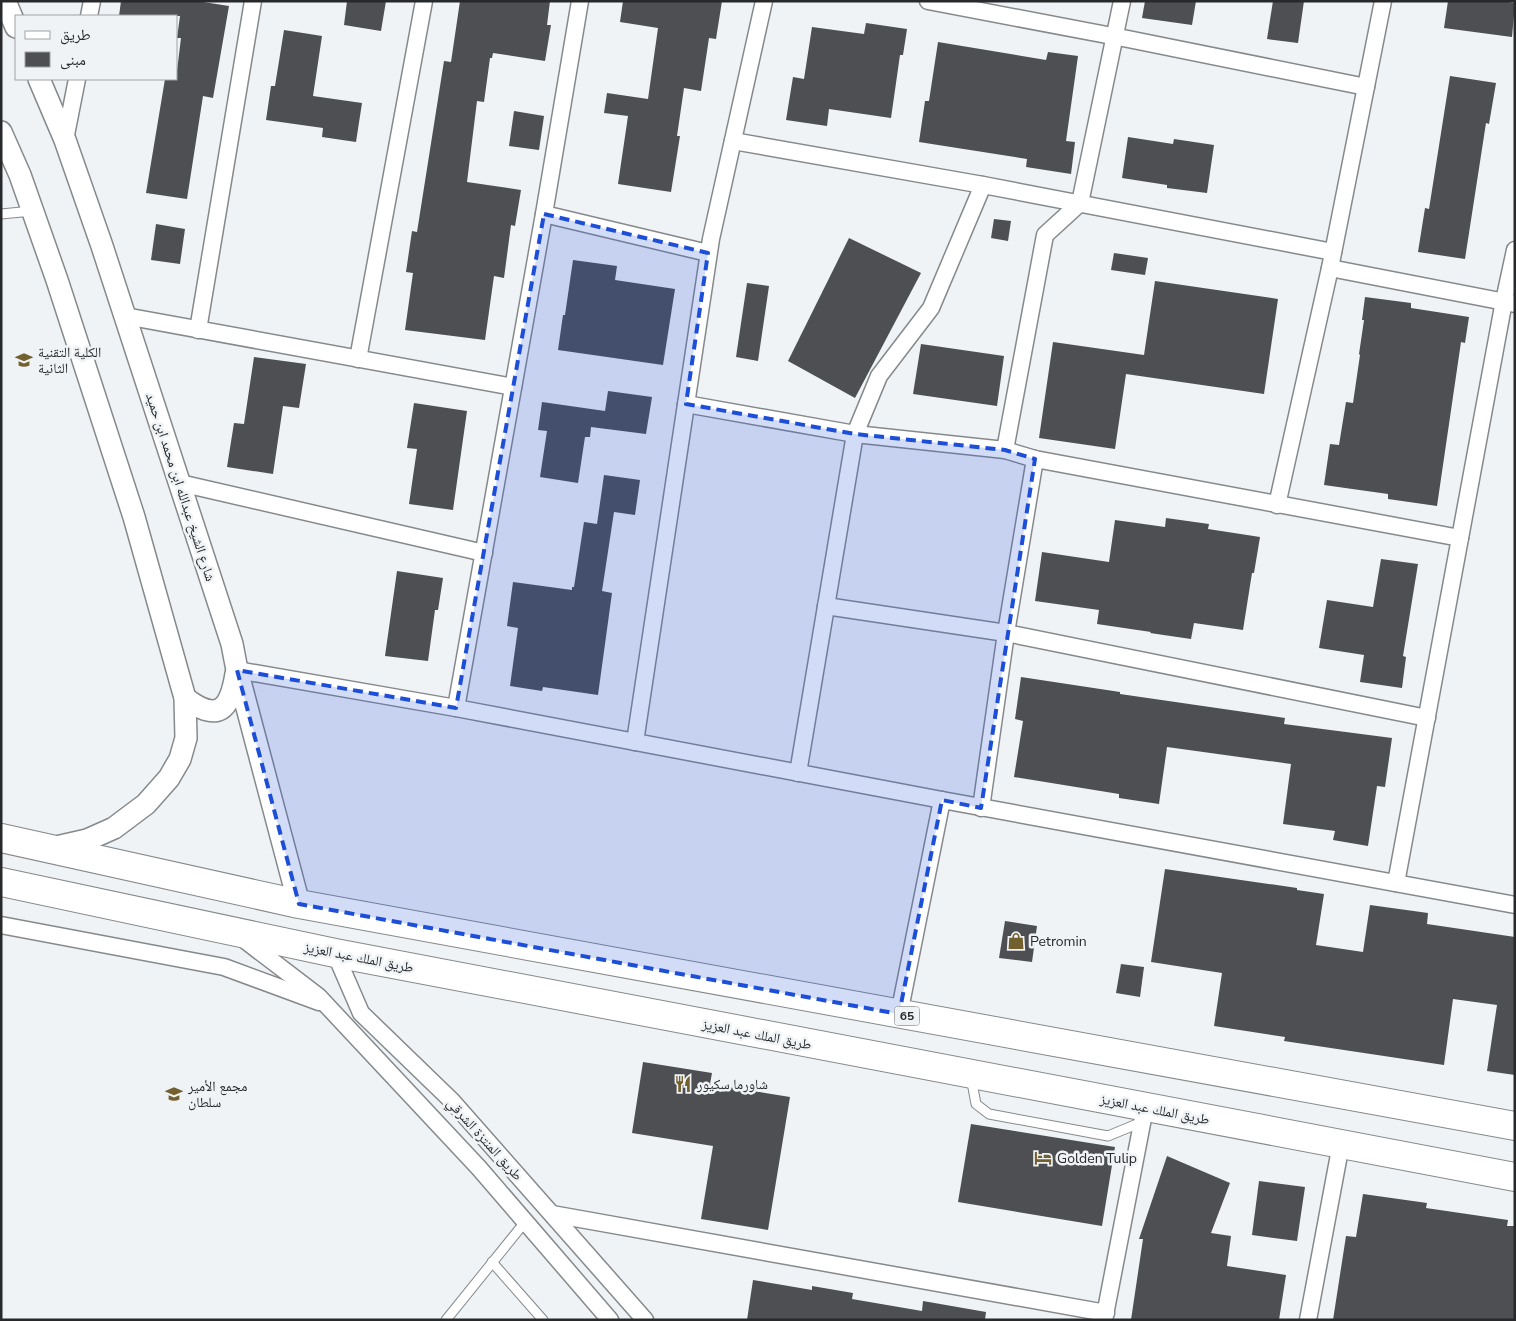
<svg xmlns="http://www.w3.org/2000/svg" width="1516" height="1321" viewBox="0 0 1516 1321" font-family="'Nunito Sans','Noto Naskh Arabic',sans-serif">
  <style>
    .building { fill: #4d4f52 }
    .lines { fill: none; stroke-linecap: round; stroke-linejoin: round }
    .service-casing { stroke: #86898b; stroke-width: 11 }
    .minor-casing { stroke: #86898b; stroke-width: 19 }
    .tertiary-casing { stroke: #86898b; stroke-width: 24 }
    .trunk-casing { stroke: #86898b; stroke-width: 30 }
    .service { stroke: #fff; stroke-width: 9 }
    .minor { stroke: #fff; stroke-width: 16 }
    .tertiary { stroke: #fff; stroke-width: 21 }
    .trunk { stroke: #fff; stroke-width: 28 }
    .marked { fill: #1d4ed8; fill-opacity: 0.2; stroke: #1d4ed8; stroke-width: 4; stroke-dasharray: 10 6; stroke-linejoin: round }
    .labels { text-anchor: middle; stroke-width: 5; stroke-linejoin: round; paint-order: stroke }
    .shield { fill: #f0f3f6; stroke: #636667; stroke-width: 1 }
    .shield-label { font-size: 12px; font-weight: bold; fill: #27292a }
    .poi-label { font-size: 14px; fill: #27292a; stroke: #f0f3f6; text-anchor: start }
    .street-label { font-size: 14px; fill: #27292a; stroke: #f0f3f6 }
  </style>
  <rect width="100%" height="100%" fill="#f0f3f6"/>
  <g class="building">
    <polygon points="121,1 197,1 229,6 213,98 203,96 187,199 146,193 165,79 176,79 181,38 177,38 180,16 119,16"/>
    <polygon points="347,1 386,1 381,31 344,25"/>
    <polygon points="460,1 550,1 547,25 551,25 545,61 493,53 492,58 490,58 484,102 477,101 467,182 521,190 515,226 511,225 504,278 494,276 485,340 405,330 413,273 406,272 412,231 417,232 444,61 451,62"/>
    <polygon points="623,1 722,1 716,39 709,38 701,91 684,88 677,136 680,136 671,192 618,184 628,116 604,113 607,93 648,99 658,28 620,22"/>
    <polygon points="1145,1 1196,1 1192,25 1142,18"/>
    <polygon points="1273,1 1304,1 1298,43 1267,39"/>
    <polygon points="1448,1 1504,1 1515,3 1512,37 1444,28"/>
    <polygon points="866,23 907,29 903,55 900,55 891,118 829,109 827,126 786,120 793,77 804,79 812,27 864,34"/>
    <polygon points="284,30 322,36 313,96 362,103 356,142 322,137 323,128 266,120 271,86 275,86"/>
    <polygon points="938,42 1046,60 1048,52 1078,56 1066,141 1075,142 1071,174 1026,167 1027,159 919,142 925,101 929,101"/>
    <polygon points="1450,76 1496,83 1489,124 1486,123 1465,259 1418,252 1425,208 1429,209"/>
    <polygon points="514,111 544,116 539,150 509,146"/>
    <polygon points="1128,137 1173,144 1174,139 1214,145 1207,193 1167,188 1167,185 1122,178"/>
    <polygon points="994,219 1011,221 1008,241 991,238"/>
    <polygon points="156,224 185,229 180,264 151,260"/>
    <polygon points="849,238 921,273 855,398 788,361"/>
    <polygon points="1114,253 1148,258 1145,275 1111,270"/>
    <polygon points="573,260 617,266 615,280 675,289 663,365 558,350 563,315 565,315"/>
    <polygon points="1155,281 1278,299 1264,394 1126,374 1115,449 1039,438 1053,342 1144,355"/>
    <polygon points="747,283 769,286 758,361 736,357"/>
    <polygon points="1365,297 1411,303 1411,308 1469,317 1465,343 1461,342 1437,506 1388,499 1388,494 1324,485 1330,444 1339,445 1346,402 1353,403 1360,355 1359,354 1364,320 1362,320"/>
    <polygon points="921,344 1004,356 997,406 913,394"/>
    <polygon points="254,357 306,364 299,408 283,406 273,474 227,467 234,423 244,424"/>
    <polygon points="608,391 652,397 646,434 591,427 590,437 585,437 578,483 540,477 547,431 538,430 542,402 605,411"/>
    <polygon points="414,403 467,411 453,510 409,504 417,449 407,448"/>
    <polygon points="604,475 640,480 635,515 614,512 602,591 612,593 598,695 543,687 542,691 510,686 518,628 507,626 513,582 572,590 572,587 574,587 584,522 597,524"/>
    <polygon points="1166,518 1209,524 1208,529 1260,537 1254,573 1252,573 1243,630 1194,623 1191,639 1150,633 1151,632 1097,624 1099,610 1035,601 1042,552 1109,562 1115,520 1165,527"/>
    <polygon points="1381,559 1418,564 1403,656 1406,657 1402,688 1360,682 1364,655 1319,648 1327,600 1373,607"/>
    <polygon points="397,571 443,578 438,610 435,610 428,661 385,656"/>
    <polygon points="1021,677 1120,692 1120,694 1285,718 1284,724 1392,738 1385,787 1377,786 1368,846 1333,840 1335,831 1283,824 1291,764 1167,747 1159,804 1119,798 1119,794 1014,777 1023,721 1015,719"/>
    <polygon points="1165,869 1297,888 1297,890 1324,894 1316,945 1363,952 1370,905 1428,913 1427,924 1515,937 1515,1075 1487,1071 1497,1005 1453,999 1444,1065 1284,1041 1285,1037 1214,1026 1222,973 1151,962"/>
    <polygon points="1005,921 1037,926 1032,962 999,958"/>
    <polygon points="1121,964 1144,967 1140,997 1116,993"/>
    <polygon points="643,1062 712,1073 710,1084 790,1097 768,1230 701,1219 713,1146 632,1133"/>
    <polygon points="971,1124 1115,1147 1102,1226 958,1202"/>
    <polygon points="1167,1156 1230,1183 1211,1233 1231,1236 1227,1266 1286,1275 1279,1320 1131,1320 1143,1239 1139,1239"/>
    <polygon points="1259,1181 1305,1187 1297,1241 1252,1235"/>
    <polygon points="1363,1194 1427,1203 1426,1208 1508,1220 1507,1226 1515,1226 1515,1320 1333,1320 1346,1236 1356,1237"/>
    <polygon points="753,1280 812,1290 812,1286 853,1293 852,1299 922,1311 923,1301 986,1312 985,1320 747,1320"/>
  </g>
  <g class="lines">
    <g class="service-casing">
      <g id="service">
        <polyline points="1,214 32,211"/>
        <polyline points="971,1077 976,1104 989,1114 1108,1136 1142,1122"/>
        <polyline points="492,1262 543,1320"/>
        <polyline points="446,1320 525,1222"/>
      </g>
    </g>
    <g class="minor-casing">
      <g id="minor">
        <polyline points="928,1 1128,39 1366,87"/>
        <polyline points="89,16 92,1"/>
        <polyline points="65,140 77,79"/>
        <polyline points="733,141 983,185 1333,252"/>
        <polyline points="544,214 708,253"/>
        <polyline points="1330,268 1515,304"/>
        <polyline points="125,316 513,387"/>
        <polyline points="198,330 253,1"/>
        <polyline points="358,359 424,1"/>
        <polyline points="686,404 855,434 1005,450 1035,459 1460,538"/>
        <polyline points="1005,450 1045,235 1080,203 1122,1"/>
        <polyline points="180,483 484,553"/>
        <polyline points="1277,505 1330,268 1383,1"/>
        <polyline points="826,606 1006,633 1427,718"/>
        <polyline points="237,670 456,708 942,800 1515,905"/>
        <polyline points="456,708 544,214 580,1"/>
        <polyline points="635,742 711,239 764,1"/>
        <polyline points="798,773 855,434 879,376 931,308 983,185"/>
        <polyline points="981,808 1006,633 1035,459"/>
        <polyline points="1396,883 1504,301 1515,250"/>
        <polyline points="1,925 224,967 319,1002"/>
        <polyline points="242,938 318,996 479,1168 610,1320"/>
        <polyline points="335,953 361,1013 452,1101 645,1320"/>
        <polyline points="899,1014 942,800"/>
        <polyline points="552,1214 1106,1313"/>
        <polyline points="1104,1320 1145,1108"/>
        <polyline points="1308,1320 1341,1144"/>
      </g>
    </g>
    <g class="tertiary-casing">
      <g id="tertiary">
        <polyline points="5,1 16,27"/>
        <polyline points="39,79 65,140 102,246 232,644 237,670 299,904"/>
        <polyline points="1,132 20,175 57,280 134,517 185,698 186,738 180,759 169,778 146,804 114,828 87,840 52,848"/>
        <path d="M185,698C218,723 230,710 236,674"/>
      </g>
    </g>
    <g class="trunk-casing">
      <g id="trunk">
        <polyline points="1,838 299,904 1515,1126"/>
        <polyline points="1,882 335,953 1515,1177"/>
      </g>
    </g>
    <use href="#service" class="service"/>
    <use href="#minor" class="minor"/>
    <use href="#tertiary" class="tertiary"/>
    <use href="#trunk" class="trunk"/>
  </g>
  <path class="marked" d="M544,214L708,253L686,404L855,434L1005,450L1035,459L981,808L942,800L899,1014L299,904L237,670L456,708Z"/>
  <defs>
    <g id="university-bare" transform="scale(1.35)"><path d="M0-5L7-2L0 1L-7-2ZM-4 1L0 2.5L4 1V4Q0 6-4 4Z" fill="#73602f" stroke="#f0f3f6" stroke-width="2.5" paint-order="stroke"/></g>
    <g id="shop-bare" transform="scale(1.35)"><path d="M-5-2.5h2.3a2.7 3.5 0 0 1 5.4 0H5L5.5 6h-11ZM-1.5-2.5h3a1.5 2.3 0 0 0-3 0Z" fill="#73602f" stroke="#f0f3f6" stroke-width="2.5" paint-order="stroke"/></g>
    <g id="restaurant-bare" transform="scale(1.35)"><path d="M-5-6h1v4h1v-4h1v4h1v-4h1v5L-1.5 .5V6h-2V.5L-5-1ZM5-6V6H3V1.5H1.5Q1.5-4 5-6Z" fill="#73602f" stroke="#f0f3f6" stroke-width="2.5" paint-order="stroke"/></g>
    <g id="school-bare" transform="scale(1.35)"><path d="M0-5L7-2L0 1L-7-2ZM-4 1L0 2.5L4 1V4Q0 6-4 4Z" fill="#73602f" stroke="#f0f3f6" stroke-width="2.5" paint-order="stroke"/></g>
    <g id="hotel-bare" transform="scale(1.35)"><path d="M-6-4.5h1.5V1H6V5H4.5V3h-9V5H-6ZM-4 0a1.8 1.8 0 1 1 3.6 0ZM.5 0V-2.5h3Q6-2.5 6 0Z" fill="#73602f" stroke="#f0f3f6" stroke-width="2.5" paint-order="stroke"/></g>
  </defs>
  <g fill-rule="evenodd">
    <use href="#university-bare" x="24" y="360"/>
    <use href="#shop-bare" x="1016" y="941"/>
    <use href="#restaurant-bare" x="683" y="1084"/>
    <use href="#school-bare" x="174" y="1094"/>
    <use href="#hotel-bare" x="1043" y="1158"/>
  </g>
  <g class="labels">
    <rect class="shield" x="894.5" y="1006.5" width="25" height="19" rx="4"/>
    <g class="shield-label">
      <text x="907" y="1020">65</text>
    </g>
    <g class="poi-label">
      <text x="38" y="357">الكلية التقنية<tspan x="38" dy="16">الثانية</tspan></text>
      <text x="1030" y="946">Petromin</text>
      <text x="697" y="1089">شاورما سكيور</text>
      <text x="188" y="1091">مجمع الأمير<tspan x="188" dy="16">سلطان</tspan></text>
      <text x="1057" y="1163">Golden Tulip</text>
    </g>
    <g class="street-label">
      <text transform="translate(181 487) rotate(72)" y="5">شارع الشيخ عبدالله ابن محمد ابن حميد</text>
      <text transform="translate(359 957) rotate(11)" y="5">طريق الملك عبد العزيز</text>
      <text transform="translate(757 1034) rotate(11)" y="5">طريق الملك عبد العزيز</text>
      <text transform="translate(1155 1109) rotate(11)" y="5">طريق الملك عبد العزيز</text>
      <text transform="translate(485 1139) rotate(48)" y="5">طريق المنتزة الشرقي</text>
    </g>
  </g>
  <rect width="1516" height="1321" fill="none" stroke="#27292a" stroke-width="5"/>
  <rect x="15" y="15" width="162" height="65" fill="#f0f3f6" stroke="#a0a2a4"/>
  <rect x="25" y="31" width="25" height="8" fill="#ffffff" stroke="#a0a2a4"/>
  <text x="60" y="40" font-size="15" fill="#27292a">طريق</text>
  <rect x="25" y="52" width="25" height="15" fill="#4d4f52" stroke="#a0a2a4"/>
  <text x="60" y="65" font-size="15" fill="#27292a">مبنى</text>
</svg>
